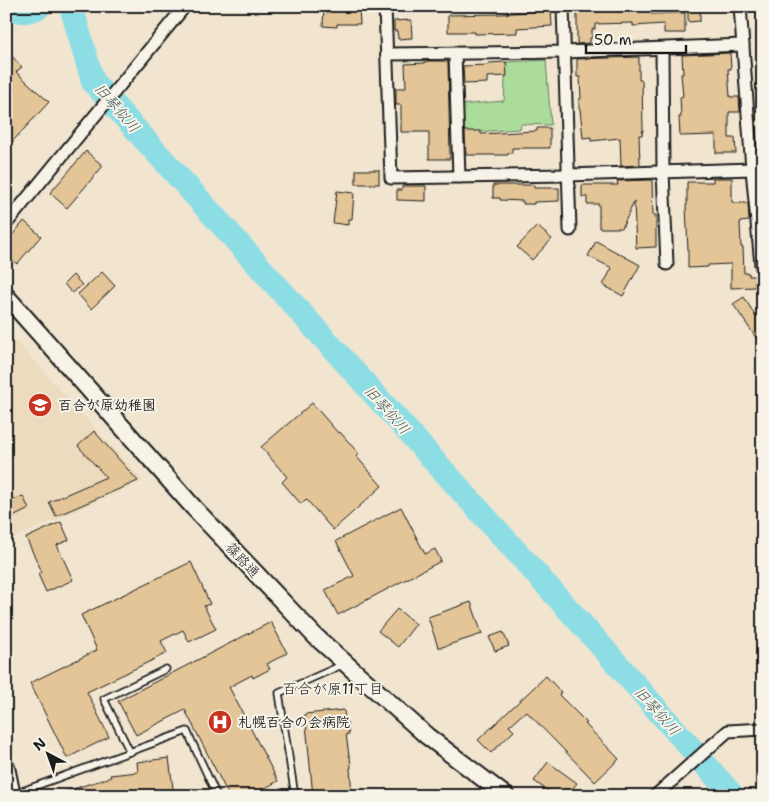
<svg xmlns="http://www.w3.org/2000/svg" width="769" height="802" viewBox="0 0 769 802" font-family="'Shantell Sans','Klee One',sans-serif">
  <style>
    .built { fill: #eddbbf }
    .green { fill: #acdc9c; stroke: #647c5c }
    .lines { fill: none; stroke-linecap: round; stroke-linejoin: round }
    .river { stroke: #8cdde4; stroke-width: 24 }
    .building { fill: #e3c597; stroke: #1c1c1c }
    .lane-casing { stroke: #1c1c1c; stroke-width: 9 }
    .street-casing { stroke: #1c1c1c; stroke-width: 15 }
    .secondary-casing { stroke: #1c1c1c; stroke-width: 20 }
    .lane { stroke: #f7f3e8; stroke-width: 5.5 }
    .street { stroke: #f7f3e8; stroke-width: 11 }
    .secondary { stroke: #f7f3e8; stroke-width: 16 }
    .labels { text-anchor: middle; stroke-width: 4; stroke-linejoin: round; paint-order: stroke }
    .poi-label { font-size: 14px; font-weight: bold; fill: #1c1c1c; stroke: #f7f3e8; text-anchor: start }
    .street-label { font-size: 14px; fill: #1c1c1c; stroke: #f7f3e8 }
    .water-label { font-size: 15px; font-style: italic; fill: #3e5658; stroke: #f7f3e8 }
    .neighbourhood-label { font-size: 15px; fill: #1c1c1c; stroke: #f7f3e8 }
  </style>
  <rect width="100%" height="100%" fill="#f1e5d0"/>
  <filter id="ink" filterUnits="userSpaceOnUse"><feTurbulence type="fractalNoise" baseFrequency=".02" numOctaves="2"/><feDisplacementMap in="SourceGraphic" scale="10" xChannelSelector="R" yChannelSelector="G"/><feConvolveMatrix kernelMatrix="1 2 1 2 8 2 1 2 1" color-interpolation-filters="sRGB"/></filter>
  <g filter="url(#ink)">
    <polygon class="built" points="6,330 143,481 7,541 6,531"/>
    <polygon class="green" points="546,60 551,125 521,124 520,129 461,133 460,105 504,101 506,62"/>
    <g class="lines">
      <g class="river">
        <path d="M11,6C19,14 29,11 39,7"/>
        <polyline points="71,6 93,82 595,639 733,796"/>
      </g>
    </g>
    <g class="building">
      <polygon points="324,6 338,6 338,8 359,8 360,24 337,24 337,27 323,26"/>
      <polygon points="688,6 700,6 700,21 688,22"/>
      <polygon points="629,7 629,10 651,9 651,14 685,13 685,33 664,33 664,24 633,26 633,23 595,24 595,29 592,29 592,38 590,38 590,43 577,44 577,10 604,10 604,8"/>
      <polygon points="551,10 552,26 517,28 517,33 475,34 475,32 448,32 448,15 501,14"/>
      <polygon points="411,20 412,38 398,39 397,31 394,31 394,21"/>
      <polygon points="6,50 22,67 16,72 49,102 12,142 6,137 6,97 14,88 7,80 6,81"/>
      <polygon points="730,53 731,69 728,69 730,97 739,97 740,112 729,112 729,138 735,138 736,153 716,153 716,135 680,136 679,117 681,117 680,97 683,96 681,74 683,74 682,55"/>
      <polygon points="639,57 639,80 642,80 643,129 642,135 639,135 640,165 621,166 620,138 591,141 591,137 583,138 580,109 579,109 579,99 581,99 580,77 577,77 577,59"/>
      <polygon points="425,61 448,61 450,159 429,159 429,132 401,132 401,105 396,105 396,88 406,88 405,64 425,63"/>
      <polygon points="506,62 507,76 487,77 487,83 464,84 463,66 489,65 489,63"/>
      <polygon points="537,128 550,128 550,148 512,148 512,153 508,153 508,155 466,155 465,131 481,131 481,134 537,131"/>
      <polygon points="86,151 103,166 67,208 50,193"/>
      <rect x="356" y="170" width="23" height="14"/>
      <polygon points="713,178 732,178 732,202 734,202 734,203 748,203 749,221 740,222 741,247 743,247 744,273 749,273 749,276 755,276 755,287 731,288 731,264 708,265 708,267 688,268 688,251 686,205 687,205 687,182 713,182"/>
      <polygon points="652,180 653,215 656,215 656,247 636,248 634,202 622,228 599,228 599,204 587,204 587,197 582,197 582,185 618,185 617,181"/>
      <polygon points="493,185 534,185 534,188 559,188 559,201 534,202 534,204 523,204 523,201 500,200 500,198 493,198"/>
      <polygon points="402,186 426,186 426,201 397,200 397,190 402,190"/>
      <polygon points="337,191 354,193 352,219 348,219 348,225 333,223"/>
      <polygon points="24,221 41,236 17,264 6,255 6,243"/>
      <polygon points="537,226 552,239 532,260 517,247"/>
      <polygon points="596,241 640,265 623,296 603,285 612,268 588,256"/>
      <polygon points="102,272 115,286 91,309 78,294"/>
      <polygon points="73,275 82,285 72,293 64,284"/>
      <polygon points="744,297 756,317 763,312 763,348 733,304"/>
      <polygon points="312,403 338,433 340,432 359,454 356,456 382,486 333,530 306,499 301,504 282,482 287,477 261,447"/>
      <polygon points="94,431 138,481 56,516 49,502 106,477 78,446"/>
      <polygon points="23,496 29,509 11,518 6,506 6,503"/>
      <polygon points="401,507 425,554 435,549 441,561 338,615 325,590 354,576 336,541"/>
      <polygon points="61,522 69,540 57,545 73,580 46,592 38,574 42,572 26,538"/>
      <polygon points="191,562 210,604 204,606 216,629 189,642 183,630 161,641 167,653 87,692 109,737 67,758 30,683 97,650 81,615"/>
      <polygon points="471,602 482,634 442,647 438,647 428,617"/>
      <polygon points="397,609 416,624 398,647 378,631"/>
      <polygon points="271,622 287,653 267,664 270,669 253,678 252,675 229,687 278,781 251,796 229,796 185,710 136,735 118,701"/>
      <polygon points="503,632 509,646 495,651 489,637"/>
      <polygon points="546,676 561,692 559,695 587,723 585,724 619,759 595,782 526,711 509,726 514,731 491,753 478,740"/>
      <polygon points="344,710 345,722 347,722 349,734 346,734 349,756 350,756 351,768 350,768 352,796 313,796 305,714"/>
      <polygon points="169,758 174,796 60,796 60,793 111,777 110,775 138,772 137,762"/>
      <polygon points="548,762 577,783 567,796 555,796 534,781"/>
    </g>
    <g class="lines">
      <g class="lane-casing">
        <g id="lane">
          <polyline points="130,752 104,699 166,669"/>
          <polyline points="14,794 187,731 217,796"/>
          <polyline points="295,796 279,693 344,664"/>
        </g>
      </g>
      <g class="street-casing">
        <g id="street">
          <polyline points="385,6 391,178 568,175 752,169"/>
          <polyline points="563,6 570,230"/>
          <polyline points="740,6 752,169 761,265"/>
          <polyline points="662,49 663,172 667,264"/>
          <polyline points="455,53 459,177"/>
          <polyline points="387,54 564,52 743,45"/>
          <polyline points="6,224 185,6"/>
          <polyline points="655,796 728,731 763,729"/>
        </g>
      </g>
      <g class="secondary-casing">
        <g id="secondary">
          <polyline points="6,296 194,508 315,636 427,736 506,796"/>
          <polyline points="6,767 12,796"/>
        </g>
      </g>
      <use href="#lane" class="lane"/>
      <use href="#street" class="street"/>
      <use href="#secondary" class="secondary"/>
    </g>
  </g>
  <defs>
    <g id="school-disc" transform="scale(1.25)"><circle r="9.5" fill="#c8321e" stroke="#f7f3e8"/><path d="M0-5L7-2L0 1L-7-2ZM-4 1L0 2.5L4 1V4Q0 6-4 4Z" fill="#fff"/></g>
    <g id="hospital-disc" transform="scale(1.25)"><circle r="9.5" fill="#c8321e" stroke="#f7f3e8"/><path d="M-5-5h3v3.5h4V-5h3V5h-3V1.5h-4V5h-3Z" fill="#fff"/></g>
  </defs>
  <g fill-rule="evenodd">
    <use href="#school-disc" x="40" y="405"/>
    <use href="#hospital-disc" x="220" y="722"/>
  </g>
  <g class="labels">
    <g class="poi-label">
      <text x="58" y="410">百合が原幼稚園</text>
      <text x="238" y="727">札幌百合の会病院</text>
    </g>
    <g class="street-label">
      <text transform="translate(243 560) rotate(47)" y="5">篠路通</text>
    </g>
    <g class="water-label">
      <text transform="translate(117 108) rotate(49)" y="5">旧琴似川</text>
      <text transform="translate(387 410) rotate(48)" y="5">旧琴似川</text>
      <text transform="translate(657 711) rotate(48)" y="5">旧琴似川</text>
    </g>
    <g class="neighbourhood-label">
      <text x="333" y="694">百合が原11丁目</text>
    </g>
  </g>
  <rect width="769" height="802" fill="none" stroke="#f7f3e8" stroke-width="25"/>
  <rect x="12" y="12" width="744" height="777" fill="none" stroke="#1c1c1c" stroke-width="2" filter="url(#ink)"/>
  <g transform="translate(48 754) rotate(319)" stroke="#f7f3e8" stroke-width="4" paint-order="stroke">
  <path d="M0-4L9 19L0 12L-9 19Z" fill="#1c1c1c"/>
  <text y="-8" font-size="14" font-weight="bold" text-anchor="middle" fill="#1c1c1c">N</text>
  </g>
  <path d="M586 45v8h100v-8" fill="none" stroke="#1c1c1c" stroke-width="2.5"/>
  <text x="594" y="45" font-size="15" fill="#1c1c1c" stroke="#f7f3e8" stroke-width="4" paint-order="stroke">50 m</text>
</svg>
